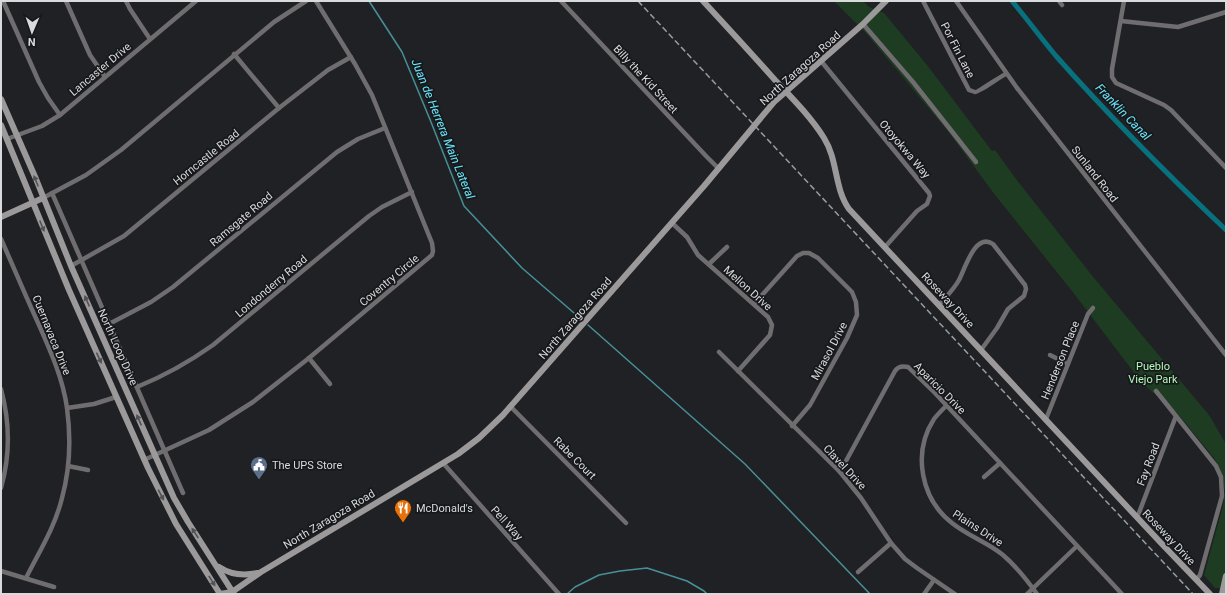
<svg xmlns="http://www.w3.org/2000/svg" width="1227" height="595" viewBox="0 0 1227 595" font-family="Roboto,sans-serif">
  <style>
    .green { fill: #1e3c21 }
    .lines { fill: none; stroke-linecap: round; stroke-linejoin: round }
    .stream { stroke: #47909a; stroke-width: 1.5 }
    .canal { stroke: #09707d; stroke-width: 5 }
    .street { stroke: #6f6d6f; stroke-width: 4.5 }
    .secondary { stroke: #9c999b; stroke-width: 6 }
    .rail { stroke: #9b9c9e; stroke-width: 1.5; stroke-dasharray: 6 3; stroke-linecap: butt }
    .oneway { fill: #525255 }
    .labels { text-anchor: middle; stroke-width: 3.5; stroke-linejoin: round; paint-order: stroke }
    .street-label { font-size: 11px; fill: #d9dadc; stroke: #16181b }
    .park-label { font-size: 11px; fill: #b3f9b6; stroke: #16181b }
    .poi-label { font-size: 11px; fill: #d9dadc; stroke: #16181b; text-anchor: start }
    .water-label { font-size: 12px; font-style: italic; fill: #69e6fa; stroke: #16181b }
  </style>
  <rect width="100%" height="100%" fill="#202124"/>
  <polygon class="green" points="834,1 863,1 869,7 884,13 927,65 992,151 995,150 1016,179 1094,278 1209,415 1226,444 1226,594 1223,594 1219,588 1215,588 1204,575 1223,506 1225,494 1223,477 1220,469 1214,458 1178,414 1142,383 1072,291 995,195 947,130 866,33"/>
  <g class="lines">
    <g class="stream">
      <polyline points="369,1 402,52 431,122 464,206 522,268 581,319"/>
      <polyline points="588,325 745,464 870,594"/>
      <polyline points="567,594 575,587 599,575 620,571 647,568 687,581 704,591 707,594"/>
    </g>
    <path class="canal" d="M1012,1C1027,19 1041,38 1056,56C1110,117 1167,174 1226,230"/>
    <g class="street">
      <polyline points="3,1 39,82 48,98 60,115"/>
      <polyline points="66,1 90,55 105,77"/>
      <polyline points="126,1 130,9 150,39"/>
      <polyline points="561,1 706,156 718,168"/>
      <path d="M923,1L969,90C970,90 974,92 975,92C977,93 1001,76 1006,74"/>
      <polyline points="956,1 1017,88 1226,355"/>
      <polyline points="1059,1 1062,5"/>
      <polyline points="1124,1 1112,69 1112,77 1116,83 1164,105 1171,110 1226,168"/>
      <polyline points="1121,21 1178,27 1226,12"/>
      <polyline points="863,24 913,82 976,162"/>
      <polyline points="234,54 279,108"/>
      <polyline points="821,61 929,193 930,196 927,204 917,211 885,247"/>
      <polyline points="7,139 42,126 60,115 196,1"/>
      <polyline points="52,193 183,493"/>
      <polyline points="43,198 86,175 121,150 274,22 306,1"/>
      <polyline points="672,223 687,237 698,255 768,317 772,325 770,335 738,371"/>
      <path d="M1,239C14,268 26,297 39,325C51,352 63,379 67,408C71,438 70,469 62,498C55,527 39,552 26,578"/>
      <polyline points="709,264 727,247"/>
      <polyline points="71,266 124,236 279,108 328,70 351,57"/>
      <polyline points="754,304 797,256 803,253 809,253 818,258 852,292 856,302 857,315 847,338 810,405 792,426"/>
      <path d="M939,305C946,297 954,289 959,280C965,269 975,232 993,244L1025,285L1026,289L1024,296L1008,309L997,328L981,350"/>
      <polyline points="109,324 151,302 173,287 337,152 358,139 385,128"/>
      <polyline points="719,352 840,472 861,498 891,543 905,559 917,568 955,594"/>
      <polyline points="1050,355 1068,364"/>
      <polyline points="309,358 330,384"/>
      <path d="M137,387C164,376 189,362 213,345L369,216L382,207L412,192"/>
      <path d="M1,389C10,422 10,456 1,488"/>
      <polyline points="1156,391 1216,466 1221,477 1222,496 1200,575 1196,580"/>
      <polyline points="510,406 626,523"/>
      <path d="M946,406C942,410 937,415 934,419C912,453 921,499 952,523C968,536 987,542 1003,555C1017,567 1027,580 1037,594"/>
      <polyline points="67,408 94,404 116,397"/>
      <polyline points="1046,419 1088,314 1093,308"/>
      <polyline points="144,460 209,430 253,402 309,358 432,255 433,251 432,243 372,95 355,64 316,1"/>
      <polyline points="443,463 559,594"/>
      <polyline points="68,466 88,470"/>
      <path d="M840,472L895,371C898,366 903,366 908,367L935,393L1122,594"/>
      <polyline points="984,477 1000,463"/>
      <polyline points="1137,518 1176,416"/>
      <polyline points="1,571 54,587"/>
      <polyline points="858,572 891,543"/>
      <polyline points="924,594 934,580"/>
      <polyline points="1027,594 1077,546"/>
    </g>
    <g class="secondary">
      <path d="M703,1C727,27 751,53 775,80C792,98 811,117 824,138C838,160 834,188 849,209L1161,543L1210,594"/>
      <polyline points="1,99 36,179 71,266 174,498 188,522 234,594"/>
      <polyline points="1,125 69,290 148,468 176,524 220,594"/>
      <polyline points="1,217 43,198"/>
      <path d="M219,567C231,575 244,576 258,573"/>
      <polyline points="220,594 232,592 261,572 458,454 479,438 503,415 704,186 774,102 863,24 886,1"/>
      <polyline points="1222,594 1226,576"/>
    </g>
    <polyline class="rail" points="638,1 1193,594"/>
  </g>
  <defs><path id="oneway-solid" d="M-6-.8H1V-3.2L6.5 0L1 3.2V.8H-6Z"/></defs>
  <g class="oneway">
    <use href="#oneway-solid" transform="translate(36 181) rotate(-112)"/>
    <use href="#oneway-solid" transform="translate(42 226) rotate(68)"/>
    <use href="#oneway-solid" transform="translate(87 301) rotate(-114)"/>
    <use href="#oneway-solid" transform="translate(99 358) rotate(65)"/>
    <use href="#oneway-solid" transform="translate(139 420) rotate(-114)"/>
    <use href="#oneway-solid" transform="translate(161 495) rotate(62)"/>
    <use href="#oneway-solid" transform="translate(195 533) rotate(-123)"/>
    <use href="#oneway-solid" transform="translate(212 581) rotate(58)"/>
  </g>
  <defs>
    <g id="civic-pin" transform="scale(0.9)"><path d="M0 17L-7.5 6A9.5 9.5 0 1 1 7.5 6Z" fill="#5c6f8a" stroke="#16181b"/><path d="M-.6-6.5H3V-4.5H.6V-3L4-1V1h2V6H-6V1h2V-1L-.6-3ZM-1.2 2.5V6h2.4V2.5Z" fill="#fff"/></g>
    <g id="restaurant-pin" transform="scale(0.9)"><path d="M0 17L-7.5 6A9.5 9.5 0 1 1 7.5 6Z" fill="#e8710a" stroke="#16181b"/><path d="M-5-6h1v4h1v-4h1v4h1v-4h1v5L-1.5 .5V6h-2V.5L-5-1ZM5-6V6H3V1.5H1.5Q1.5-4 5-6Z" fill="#fff"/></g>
  </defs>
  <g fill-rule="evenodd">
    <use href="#civic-pin" x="259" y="465"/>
    <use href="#restaurant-pin" x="403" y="508"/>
  </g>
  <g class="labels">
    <g class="street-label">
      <text transform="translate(958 50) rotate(63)" y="4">Por Fin Lane</text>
      <text transform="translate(800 68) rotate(-42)" y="4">North Zaragoza Road</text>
      <text transform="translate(100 69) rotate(-40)" y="4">Lancaster Drive</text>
      <text transform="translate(646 79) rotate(47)" y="4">Billy the Kid Street</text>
      <text transform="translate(905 149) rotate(50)" y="4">Otoyokwa Way</text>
      <text transform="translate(206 157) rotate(-39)" y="4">Horncastle Road</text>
      <text transform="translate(1095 174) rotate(52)" y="4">Sunland Road</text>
      <text transform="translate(241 219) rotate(-40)" y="4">Ramsgate Road</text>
      <text transform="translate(389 280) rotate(-40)" y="4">Coventry Circle</text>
      <text transform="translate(271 286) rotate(-40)" y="4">Londonderry Road</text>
      <text transform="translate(748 288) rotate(42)" y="4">Mellon Drive</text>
      <text transform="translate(948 300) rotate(47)" y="4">Roseway Drive</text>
      <text transform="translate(575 318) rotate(-49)" y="4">North Zaragoza Road</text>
      <text transform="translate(52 335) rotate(68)" y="4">Cuernavaca Drive</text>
      <text transform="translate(118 347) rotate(66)" y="4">North Loop Drive</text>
      <text transform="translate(829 351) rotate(-62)" y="4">Mirasol Drive</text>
      <text transform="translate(1060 360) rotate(-68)" y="4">Henderson Place</text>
      <text transform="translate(940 388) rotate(45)" y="4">Aparicio Drive</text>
      <text transform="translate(575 458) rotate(45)" y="4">Rabe Court</text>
      <text transform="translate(1148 464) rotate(-69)" y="4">Fay Road</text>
      <text transform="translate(845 467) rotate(47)" y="4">Clavel Drive</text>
      <text transform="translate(329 519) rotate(-31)" y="4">North Zaragoza Road</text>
      <text transform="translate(507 523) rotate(48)" y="4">Pell Way</text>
      <text transform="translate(978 528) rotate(33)" y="4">Plains Drive</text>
      <text transform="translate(1169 537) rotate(47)" y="4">Roseway Drive</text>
    </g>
    <g class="park-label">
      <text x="1153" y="370">Pueblo<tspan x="1153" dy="13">Viejo Park</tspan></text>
    </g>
    <g class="poi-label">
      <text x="272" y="469">The UPS Store</text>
      <text x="416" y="512">McDonald's</text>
    </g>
    <g class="water-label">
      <text transform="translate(1123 112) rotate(46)" y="4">Franklin Canal</text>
      <text transform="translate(443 129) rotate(68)" y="4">Juan de Herrera Main Lateral</text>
    </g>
  </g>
  <rect width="1227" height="595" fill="none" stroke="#d9dadc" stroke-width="4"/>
  <g transform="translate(32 32) rotate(182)" stroke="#16181b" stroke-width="3" paint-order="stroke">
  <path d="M0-3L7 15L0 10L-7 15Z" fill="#d9dadc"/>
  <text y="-6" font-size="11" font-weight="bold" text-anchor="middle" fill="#d9dadc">N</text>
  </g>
</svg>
